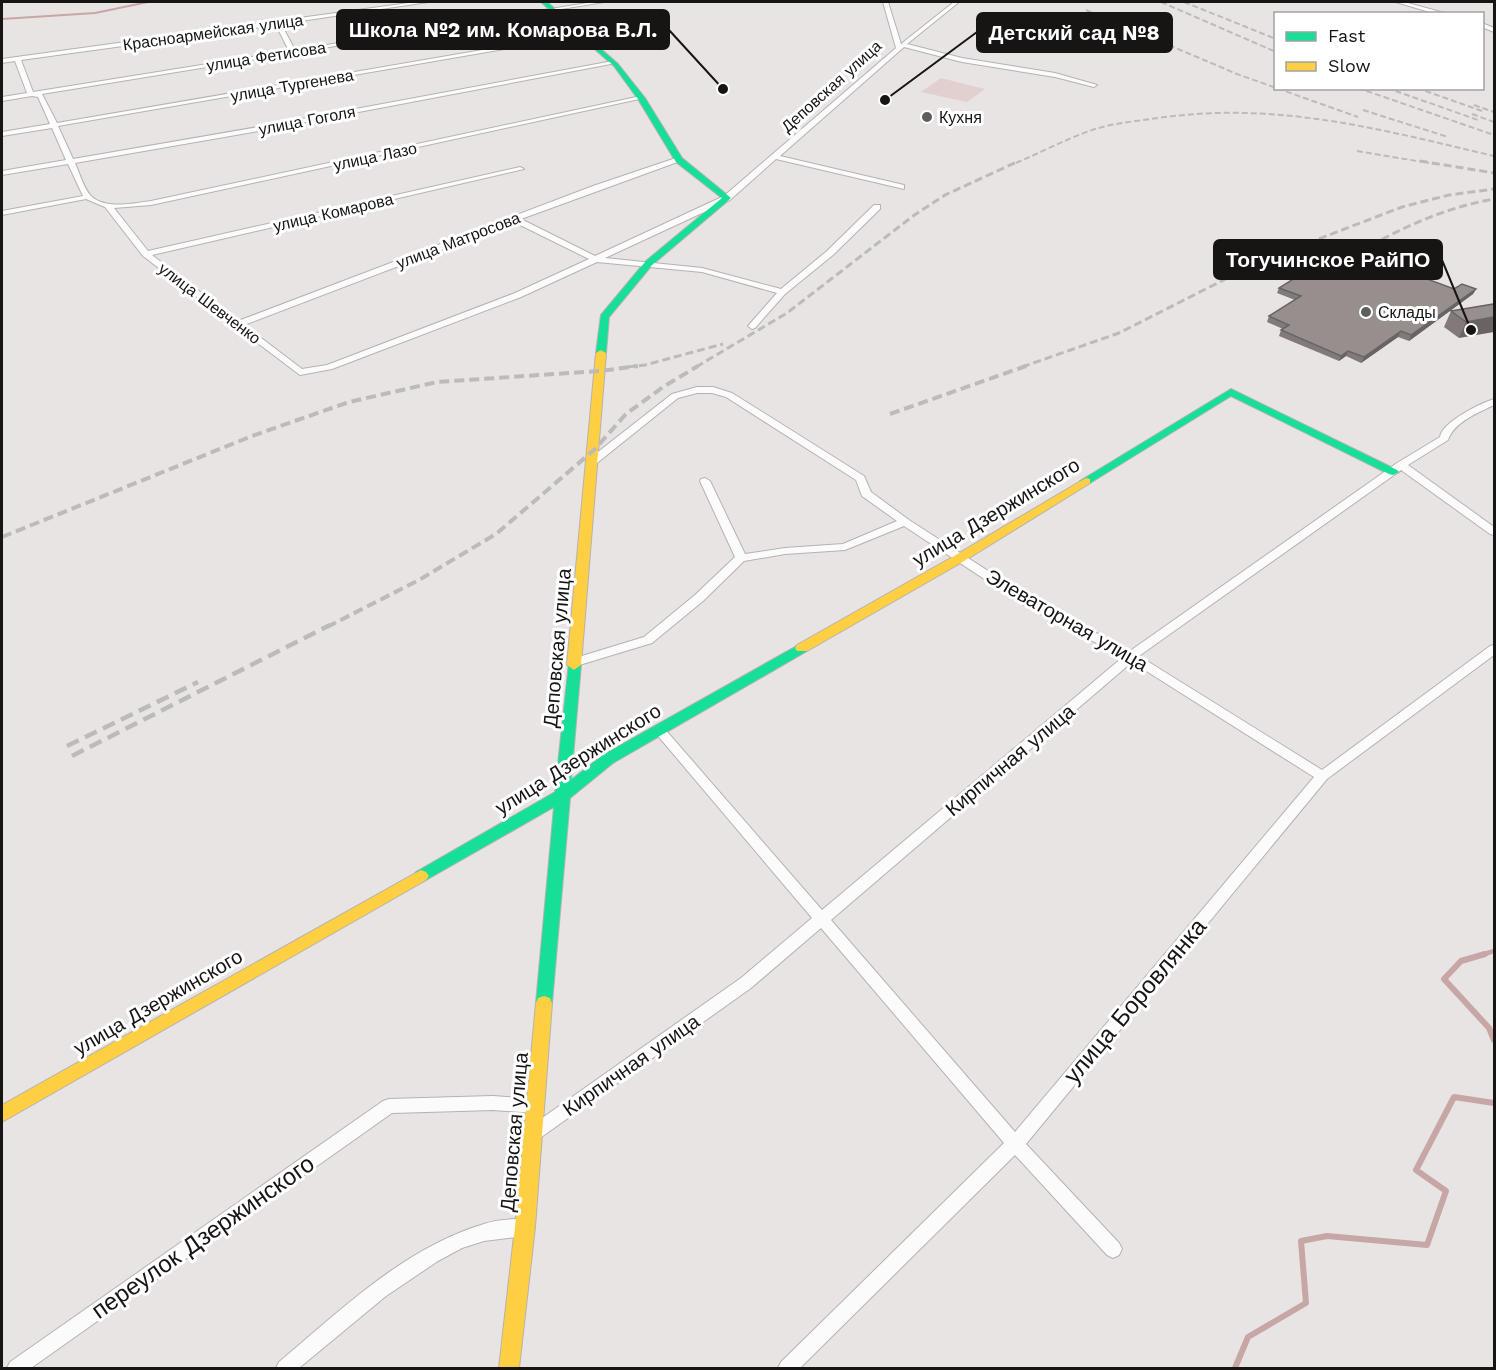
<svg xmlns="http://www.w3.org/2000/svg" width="1496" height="1370" viewBox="0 0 1496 1370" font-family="'Work Sans',sans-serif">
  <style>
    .green { fill: #e2cfcf }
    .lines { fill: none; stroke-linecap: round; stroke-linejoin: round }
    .stream-far2 { stroke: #c7a6a6; stroke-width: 2 }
    .stream-far1 { stroke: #c7a6a6; stroke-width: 4.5 }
    .stream { stroke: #c7a6a6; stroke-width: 6 }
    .street-casing { stroke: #b6b2b2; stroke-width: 2 }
    .fast-casing { stroke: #b6b2b2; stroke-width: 2 }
    .slow-casing { stroke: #b6b2b2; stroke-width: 2 }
    .street { fill: #fcfbfb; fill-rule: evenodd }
    .fast { fill: #16e098; fill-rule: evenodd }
    .slow { fill: #ffcf43; fill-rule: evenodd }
    .rail-far3 { stroke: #bcbaba; stroke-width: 2; stroke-dasharray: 6 3; stroke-linecap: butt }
    .rail-far2 { stroke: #bcbaba; stroke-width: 3; stroke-dasharray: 8 4; stroke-linecap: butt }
    .rail-far1 { stroke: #bcbaba; stroke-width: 4; stroke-dasharray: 10 5; stroke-linecap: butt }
    .rail { stroke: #bcbaba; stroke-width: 4.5; stroke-dasharray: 13 7; stroke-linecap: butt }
    .wall { fill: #827a7a }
    .shaded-wall { fill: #6a6363 }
    .building { fill: #978e8e; stroke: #6a6363; stroke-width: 1.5 }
    .poi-dot { fill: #605d5d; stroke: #fff; stroke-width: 2 }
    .labels { text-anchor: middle; stroke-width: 6; stroke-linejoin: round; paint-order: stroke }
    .far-street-label { font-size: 16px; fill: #171414; stroke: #fff }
    .far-poi-label { font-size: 16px; fill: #171414; stroke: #fff; text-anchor: start }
    .street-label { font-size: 20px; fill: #171414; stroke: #fff }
    .near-street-label { font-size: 24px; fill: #171414; stroke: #fff }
    .leader { fill: none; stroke: #171414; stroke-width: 2 }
    .callout-dot { fill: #171414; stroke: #fff; stroke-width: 2 }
    .callout { fill: #171414; stroke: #171414; stroke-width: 2 }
    .callout-label { font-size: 21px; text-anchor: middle; font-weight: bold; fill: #fff }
  </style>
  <rect width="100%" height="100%" fill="#e9e4e4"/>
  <polygon class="green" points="941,78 985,89 967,102 921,92"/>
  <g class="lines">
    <polyline class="stream-far2" points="2,19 95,13 148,2"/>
    <polyline class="stream-far1" points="1481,955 1494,951"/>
    <g class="stream">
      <polyline points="1485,954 1461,961 1444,979 1489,1028 1494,1040"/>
      <polyline points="1235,1368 1248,1337 1306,1303 1301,1241 1327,1236 1427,1245 1446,1191 1416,1170 1454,1097 1494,1103"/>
    </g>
    <g class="street-casing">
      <g id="street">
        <path d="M416,2H428L281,24L295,50L594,2H604L42,94L57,123L582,33L585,35L58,126L73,159L264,126L613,61L616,63L264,130L75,163C79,172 84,189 91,196C105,210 134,203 151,201L641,96L644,98L151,205L114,208L148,251L520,167L524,169L152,255L238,321L593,186L676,158L683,160L521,219L595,256L724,196L896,48L883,2H888L901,44L954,2H959L907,44L962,58L1055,73L1097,85L1094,87L1055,77L962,62L904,47L780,156L904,185V189L776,159L730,200L605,258L702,268L781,289L827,251L874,205H880V209L833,255L785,294L755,328L752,329L748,326L777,293L702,272L597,262L521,297L332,369L300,375L143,256L105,207L86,199L2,215V211L83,196L68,164L2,175V171L66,160L52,128L2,136V132L50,124L38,97L32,96L2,101V97L27,93L15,61L2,63V59ZM276,25L289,51L33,92L21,60ZM514,222L589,259L515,293L327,365L302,369L244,325Z"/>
        <polygon points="1396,2 1404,2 1448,14 1436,14"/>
        <polygon points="1482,23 1494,28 1494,32 1482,27"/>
        <path d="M697,387H713L732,393L864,476L871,492L909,520L1030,598L1130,651L1397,463L1440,437C1442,422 1481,403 1494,399V405C1478,413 1454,422 1448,440L1408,465L1494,527V535L1490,534L1401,470L1139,656L1322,770L1490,646L1494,645V655L1327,779L1026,1144L1119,1243L1122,1249L1119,1255L1113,1258L1107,1255L1015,1155L800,1368H778L781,1362L1004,1143L821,928L751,988L540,1138L534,1141L528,1138L526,1133L528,1128L741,978L812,918L653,730L655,727H663L822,910L1123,657L1022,604L904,526L845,550L785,554L744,561L703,601L652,643L576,666L572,665L570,662L572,659L644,637L695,595L735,557L700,481L701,479L705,478L710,481L745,554L785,548L843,544L897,521L862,496L856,480L726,397L712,393H697L678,398L597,463H589V459L672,394ZM1132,662L1314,777L1015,1132L831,920Z"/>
        <polygon points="493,1096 536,1099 542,1101 544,1106 542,1111 536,1113 493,1110 392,1113 31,1368 7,1368 10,1362 383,1101 389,1099"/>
        <path d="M525,1218L531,1221L534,1227L531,1233L525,1236L484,1241L462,1248L438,1261L386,1296L299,1368H276L279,1362C341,1310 404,1248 484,1224C497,1219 511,1220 525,1218Z"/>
      </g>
    </g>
    <g class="fast-casing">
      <g id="fast">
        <polygon points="541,2 547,2 618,64 645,98 682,158 731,198 652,265 609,317 606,353 601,356 596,353 601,315 646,261 722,198 676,162 638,99 614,66"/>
        <polygon points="1231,389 1397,470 1399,472 1393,475 1389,474 1231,396 1090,483 1082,483 1080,481"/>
        <polygon points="802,643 809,648 807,651 613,763 570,798 552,1003 550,1008 544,1010 538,1008 536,1003 554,807 426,880 421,882 416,880 413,876 416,872 555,792 569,662 579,662 581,665 571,780 603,755"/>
      </g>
    </g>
    <g class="slow-casing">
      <g id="slow">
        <polygon points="601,350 606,353 581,665 574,670 567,665 596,353"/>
        <polygon points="1086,478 1090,479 1090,483 964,561 807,651 797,651 795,648 797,645 956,555"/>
        <polygon points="421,870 426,872 429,876 426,880 2,1122 2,1105"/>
        <polygon points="544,996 550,998 552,1003 535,1227 519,1368 499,1368 515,1227 536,1003 538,998"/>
      </g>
    </g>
    <use href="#street" class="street"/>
    <use href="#fast" class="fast"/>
    <use href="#slow" class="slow"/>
    <g class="rail-far3">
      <polyline points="1161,2 1276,52"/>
      <polyline points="1184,2 1276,39"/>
      <polyline points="1086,10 1237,74 1358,117"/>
      <polyline points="1358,88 1494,135"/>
      <polyline points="1387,88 1478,120"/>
      <polyline points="1417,88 1482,111"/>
      <polyline points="1474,105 1494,112"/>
      <polyline points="1363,110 1448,137"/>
      <polyline points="1472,114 1494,122"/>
      <polyline points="1357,151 1429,163"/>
      <path d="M1016,163C1042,152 1068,138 1095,129C1115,123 1137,121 1158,118C1277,101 1379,129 1494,156"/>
    </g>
    <g class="rail-far2">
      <polyline points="1420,161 1494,173"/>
      <path d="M1340,263C1389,234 1437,209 1494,199"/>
      <polyline points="627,367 645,365 723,344"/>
      <polyline points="696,367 787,313 913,216 945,195 1019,161"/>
      <polyline points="1022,367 1119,333 1261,261 1402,207 1449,195 1494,189"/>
    </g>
    <g class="rail-far1">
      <polyline points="890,414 1026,366"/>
      <polyline points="2,537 252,436 349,402 437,382 600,371 638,366"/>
      <polyline points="327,627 419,580 496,534 594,450 626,414 663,387 698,366"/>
    </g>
    <g class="rail">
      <polyline points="67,746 198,682"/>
      <polyline points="72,756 330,625"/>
    </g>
  </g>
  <g class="wall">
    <polygon points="1350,265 1454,289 1476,289 1473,294 1409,341 1398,337 1361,363 1346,356 1339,361 1279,336 1281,330 1283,329 1267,322 1269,316 1295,300 1277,293 1279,288"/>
    <polygon points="1494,304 1459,338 1444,327 1451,311"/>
  </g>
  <g class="shaded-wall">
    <polygon points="1476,289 1473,294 1409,341 1411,335"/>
    <polygon points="1494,317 1494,332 1459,338 1466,322"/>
    <polygon points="1401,331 1398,337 1361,363 1364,357"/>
    <polygon points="1348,351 1346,356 1339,361 1341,356"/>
  </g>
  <g class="building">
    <polygon points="1365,256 1454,289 1462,284 1476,289 1411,335 1401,331 1364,357 1348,351 1341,356 1281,330 1289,325 1269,316 1301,296 1279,288 1328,257 1350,265"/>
    <polygon points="1494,304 1494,317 1466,322 1451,311"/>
  </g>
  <g class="poi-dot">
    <circle cx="927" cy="117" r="6"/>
    <circle cx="1366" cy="312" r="6"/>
  </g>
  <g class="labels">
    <g class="far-street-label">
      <text transform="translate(213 32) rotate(-8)" y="6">Красноармейская улица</text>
      <text transform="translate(266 56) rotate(-9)" y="6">улица Фетисова</text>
      <text transform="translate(292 85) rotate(-10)" y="6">улица Тургенева</text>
      <text transform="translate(831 86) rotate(-42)" y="6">Деповская улица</text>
      <text transform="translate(307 120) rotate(-11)" y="6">улица Гоголя</text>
      <text transform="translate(375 156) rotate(-12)" y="6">улица Лазо</text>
      <text transform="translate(333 212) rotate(-13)" y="6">улица Комарова</text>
      <text transform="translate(458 240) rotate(-21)" y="6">улица Матросова</text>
      <text transform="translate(210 303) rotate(37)" y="6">улица Шевченко</text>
    </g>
    <g class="far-poi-label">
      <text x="939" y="123">Кухня</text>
      <text x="1378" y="318">Склады</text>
    </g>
    <g class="street-label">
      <text transform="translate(996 512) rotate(-31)" y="7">улица Дзержинского</text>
      <text transform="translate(1067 620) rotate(30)" y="7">Элеваторная улица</text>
      <text transform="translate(557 648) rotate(-85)" y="7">Деповская улица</text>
      <text transform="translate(578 759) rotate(-32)" y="7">улица Дзержинского</text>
      <text transform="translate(1010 760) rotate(-40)" y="7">Кирпичная улица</text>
      <text transform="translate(158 1002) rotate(-30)" y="7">улица Дзержинского</text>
      <text transform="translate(631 1065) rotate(-35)" y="7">Кирпичная улица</text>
      <text transform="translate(514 1132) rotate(-85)" y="7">Деповская улица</text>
    </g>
    <g class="near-street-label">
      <text transform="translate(1135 1001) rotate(-50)" y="8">улица Боровлянка</text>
      <text transform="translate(203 1237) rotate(-35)" y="8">переулок Дзержинского</text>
    </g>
  </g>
  <path class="leader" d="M723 89L669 30M885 100L977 32M1471 330L1442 260"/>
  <g class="callout-dot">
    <circle cx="723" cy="89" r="6"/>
    <circle cx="885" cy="100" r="6"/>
    <circle cx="1471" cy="330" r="6"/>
  </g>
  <g class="callout">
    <rect x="337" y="10" width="332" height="39" rx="6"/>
    <rect x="977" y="13" width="195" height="39" rx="6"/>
    <rect x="1214" y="240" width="228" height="39" rx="6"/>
  </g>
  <g class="callout-label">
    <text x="503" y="37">Школа №2 им. Комарова В.Л.</text>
    <text x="1074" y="40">Детский сад №8</text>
    <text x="1328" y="267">Тогучинское РайПО</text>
  </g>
  <rect width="1496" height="1370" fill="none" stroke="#171414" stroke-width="6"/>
  <rect x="1274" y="12" width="210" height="78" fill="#ffffff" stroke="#a2a1a1" stroke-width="1.5"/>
  <rect x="1286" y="32" width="30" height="9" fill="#16e098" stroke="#a2a1a1" stroke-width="1.5"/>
  <text x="1328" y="42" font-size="18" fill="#171414">Fast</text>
  <rect x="1286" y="62" width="30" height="9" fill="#ffcf43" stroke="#a2a1a1" stroke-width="1.5"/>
  <text x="1328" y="72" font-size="18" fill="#171414">Slow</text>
</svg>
